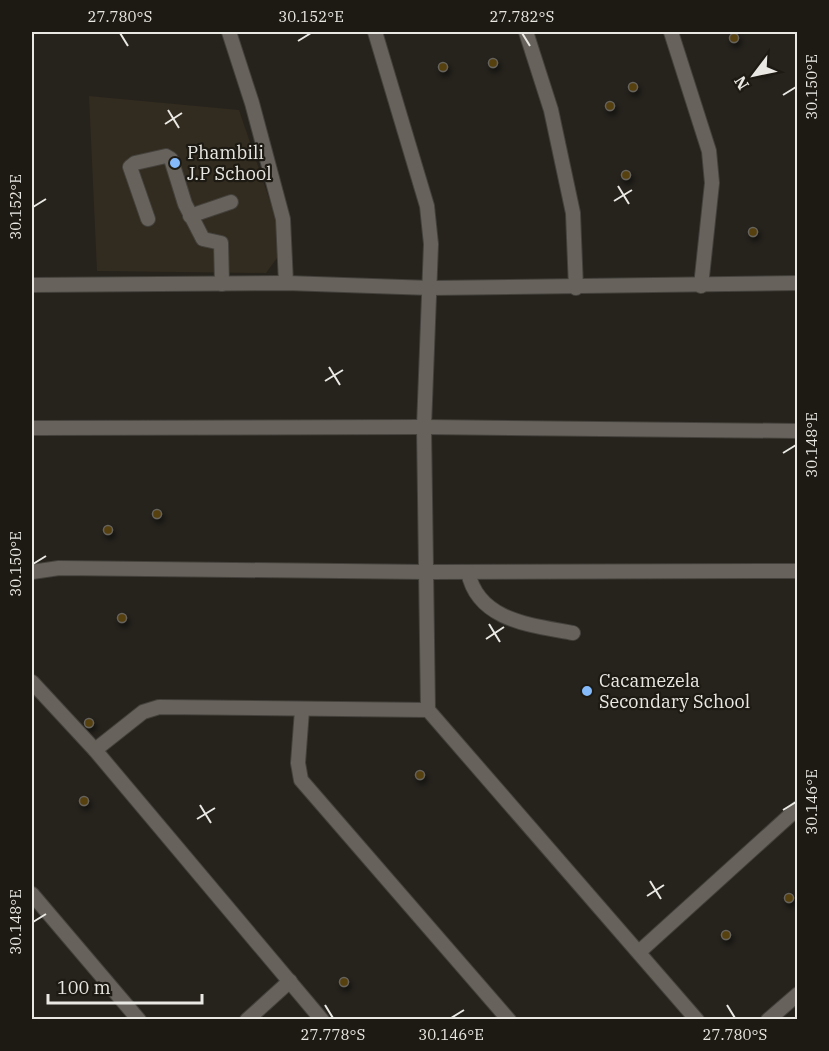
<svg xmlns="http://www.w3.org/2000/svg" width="829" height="1051" viewBox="0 0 829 1051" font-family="'IBM Plex Serif',serif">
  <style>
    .built { fill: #322b1f }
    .building { fill: #563f08; stroke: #66625b; stroke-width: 1.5; filter: url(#shadow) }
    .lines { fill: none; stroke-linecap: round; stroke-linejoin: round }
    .minor-casing { stroke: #44413c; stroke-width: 16 }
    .minor { stroke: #67635c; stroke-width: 14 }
    .ticks { fill: none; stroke: #eae8e3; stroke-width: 2 }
    .poi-dot { fill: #86bbfb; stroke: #1d1a13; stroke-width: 2 }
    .labels { text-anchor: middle; stroke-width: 4.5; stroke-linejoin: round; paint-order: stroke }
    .poi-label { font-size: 18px; fill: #eae8e3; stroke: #1d1a13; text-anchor: start }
    .neatline { fill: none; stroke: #eae8e3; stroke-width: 2 }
    .ticks-label { font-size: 15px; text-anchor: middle; fill: #eae8e3 }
  </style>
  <defs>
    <filter id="shadow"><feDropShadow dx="2" dy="4" stdDeviation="3" flood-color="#0009"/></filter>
  </defs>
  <rect width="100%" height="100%" fill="#26231d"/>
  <polygon class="built" points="89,96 239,110 275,216 280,254 266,273 97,271"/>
  <g class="building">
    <circle cx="734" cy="38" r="4.5"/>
    <circle cx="493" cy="63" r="4.5"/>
    <circle cx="443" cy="67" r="4.5"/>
    <circle cx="763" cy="68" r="4.5"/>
    <circle cx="633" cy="87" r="4.5"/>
    <circle cx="610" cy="106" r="4.5"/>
    <circle cx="626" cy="175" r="4.5"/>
    <circle cx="753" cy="232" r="4.5"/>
    <circle cx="157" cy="514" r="4.5"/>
    <circle cx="108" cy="530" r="4.5"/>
    <circle cx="122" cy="618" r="4.5"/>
    <circle cx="89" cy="723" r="4.5"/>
    <circle cx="420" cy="775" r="4.5"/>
    <circle cx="84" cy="801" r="4.5"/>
    <circle cx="789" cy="898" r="4.5"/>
    <circle cx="726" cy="935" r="4.5"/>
    <circle cx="344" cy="982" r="4.5"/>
  </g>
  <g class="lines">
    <g class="minor-casing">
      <g id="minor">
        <polyline points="229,32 252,103 283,219 286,283"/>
        <polyline points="375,32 427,206 431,244 424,427 428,710 697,1020"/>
        <polyline points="526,32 551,110 573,213 576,288"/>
        <polyline points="671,32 709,151 712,183 701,286"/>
        <polyline points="190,216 231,202"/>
        <polyline points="148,219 130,167 135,163 166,156 171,159 185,204 203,239 221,243 222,284"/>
        <polyline points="32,285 286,283 431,288 798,283"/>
        <polyline points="32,428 424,427 798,431"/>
        <polyline points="32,572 59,568 427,572 798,571"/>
        <path d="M468,572C478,621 531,625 573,633"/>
        <polyline points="32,682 95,750 322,1020"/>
        <polyline points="302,710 298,763 301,780 509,1020"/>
        <polyline points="95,750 143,712 159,707 428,710"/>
        <polyline points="32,894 139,1020"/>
        <polyline points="639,952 798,808"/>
        <polyline points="247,1020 290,981"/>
        <polyline points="768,1020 798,994"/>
      </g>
    </g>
    <use href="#minor" class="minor"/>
  </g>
  <path class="ticks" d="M120,33L128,46M522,33L530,46M298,41L311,33M783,95L796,87M168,110L179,128M165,124L182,113M618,186L629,204M614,201L632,190M33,207L46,199M329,367L340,385M325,381L343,370M783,453L796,445M33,564L46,556M489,624L500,642M486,639L504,627M200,805L211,823M783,810L796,802M197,819L215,808M650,881L661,899M647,896L664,885M33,922L46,914M325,1005L333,1018M727,1005L735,1018M451,1018L464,1010"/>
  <g class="poi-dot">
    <circle cx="175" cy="163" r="6"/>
    <circle cx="587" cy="691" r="6"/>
  </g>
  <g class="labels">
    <g class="poi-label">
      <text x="187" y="159">Phambili<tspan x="187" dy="21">J.P School</tspan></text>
      <text x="599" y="687">Cacamezela<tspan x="599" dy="21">Secondary School</tspan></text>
    </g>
  </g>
  <rect width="829" height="1051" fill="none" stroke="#1d1a13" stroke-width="66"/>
  <g transform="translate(754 75) rotate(238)" stroke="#1d1a13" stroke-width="4.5" paint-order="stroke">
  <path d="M0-4.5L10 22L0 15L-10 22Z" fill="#eae8e3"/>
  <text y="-9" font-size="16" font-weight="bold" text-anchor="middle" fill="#eae8e3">N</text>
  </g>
  <path d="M48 994v9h154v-9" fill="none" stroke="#eae8e3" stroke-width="3"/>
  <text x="57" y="994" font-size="18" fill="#eae8e3" stroke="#1d1a13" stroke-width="4.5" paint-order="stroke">100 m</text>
  <rect x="33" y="33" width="763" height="985" class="neatline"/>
  <g class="ticks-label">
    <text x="120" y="22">27.780°S</text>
    <text x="311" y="22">30.152°E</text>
    <text x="522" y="22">27.782°S</text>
    <text transform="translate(812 87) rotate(-90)" y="5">30.150°E</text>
    <text transform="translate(16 207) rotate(-90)" y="5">30.152°E</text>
    <text transform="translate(812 445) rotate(-90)" y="5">30.148°E</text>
    <text transform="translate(16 564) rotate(-90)" y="5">30.150°E</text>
    <text transform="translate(812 802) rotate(-90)" y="5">30.146°E</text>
    <text transform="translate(16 922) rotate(-90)" y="5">30.148°E</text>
    <text x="333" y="1040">27.778°S</text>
    <text x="451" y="1040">30.146°E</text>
    <text x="735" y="1040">27.780°S</text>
  </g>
</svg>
